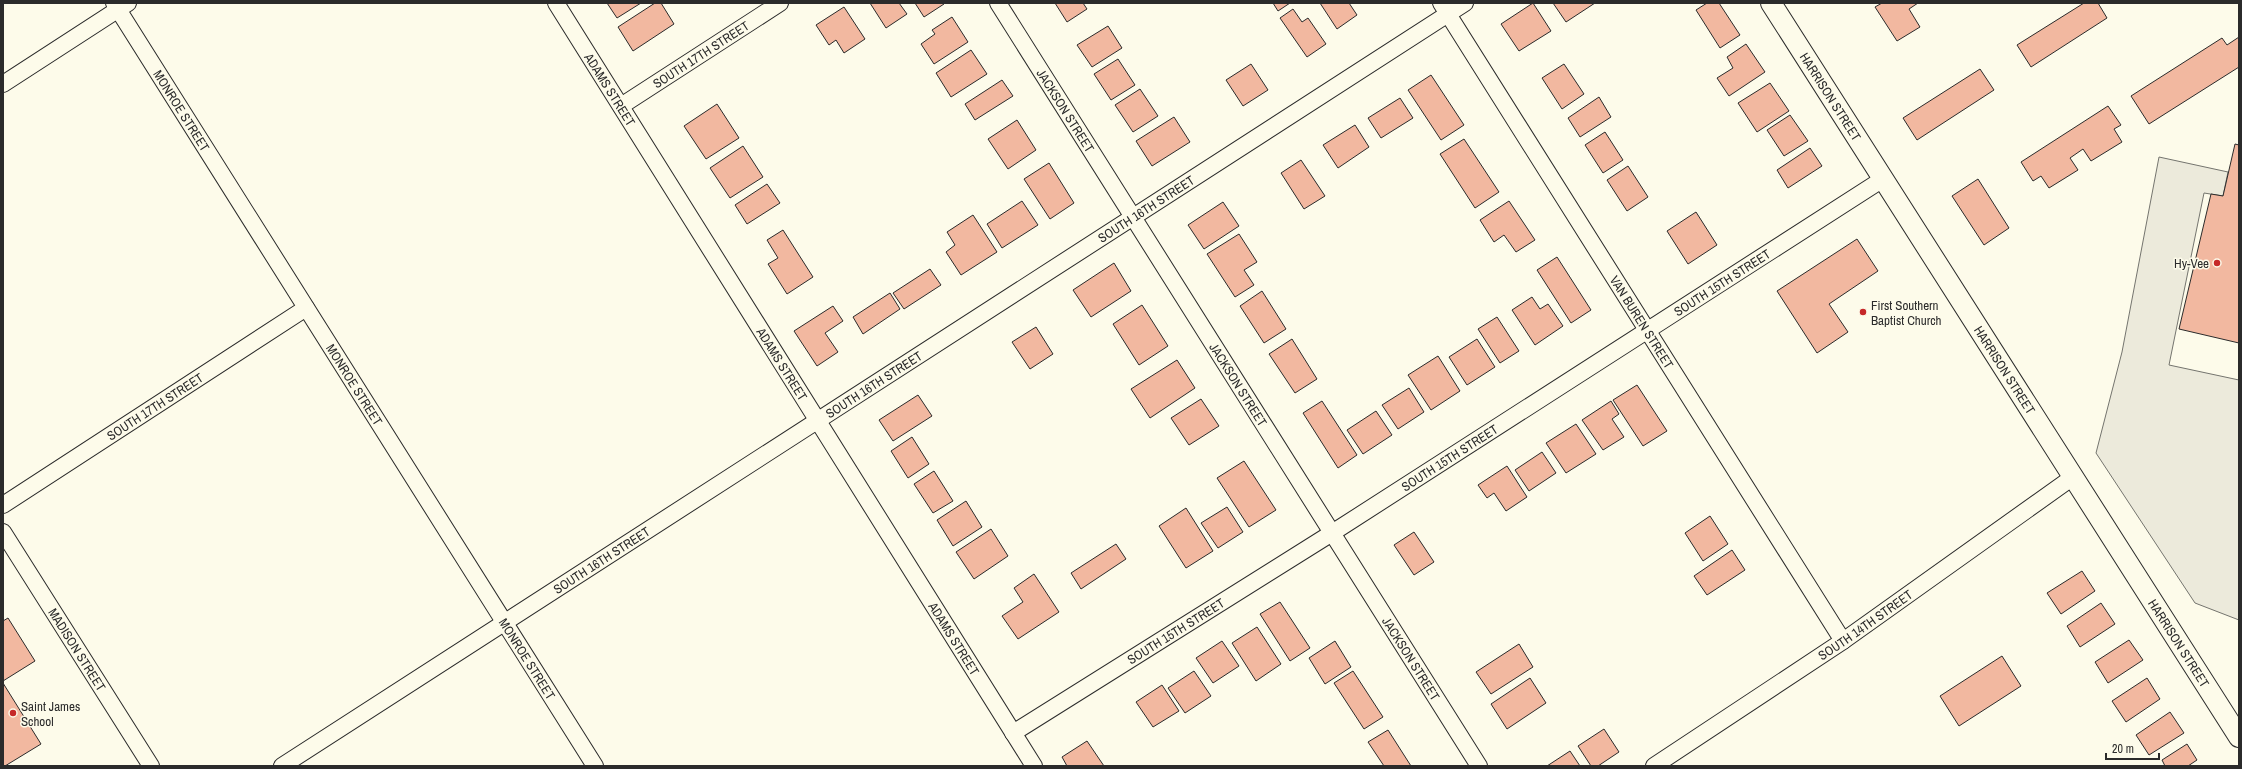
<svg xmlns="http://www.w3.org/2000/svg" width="2242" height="769" viewBox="0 0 2242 769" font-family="'Archivo Narrow',sans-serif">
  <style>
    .parking { fill: #eceadb; stroke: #74746e }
    .building { fill: #f2b8a0; stroke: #2b2b2b }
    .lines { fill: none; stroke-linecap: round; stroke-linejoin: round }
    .minor-casing { stroke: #2b2b2b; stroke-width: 18 }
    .tertiary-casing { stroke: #2b2b2b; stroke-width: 22 }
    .minor { stroke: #fdfbea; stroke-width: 16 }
    .tertiary { stroke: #fdfbea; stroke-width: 20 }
    .poi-dot { fill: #c62828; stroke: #fdfbea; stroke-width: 1.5 }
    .labels { text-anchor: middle; stroke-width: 3; stroke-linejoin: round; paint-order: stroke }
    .street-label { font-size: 13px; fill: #2b2b2b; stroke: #fdfbea }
    .poi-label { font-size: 13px; fill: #2b2b2b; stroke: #fdfbea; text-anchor: start }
  </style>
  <rect width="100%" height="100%" fill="#fdfbea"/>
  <polygon class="parking" points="2159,157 2228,172 2223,196 2204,193 2169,365 2239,380 2239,620 2195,603 2096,453 2122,352"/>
  <g class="building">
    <polygon points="607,3 641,3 617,18"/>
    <polygon points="655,3 661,3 674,24 633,51 618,27"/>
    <polygon points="870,3 899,3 907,14 886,28"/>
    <polygon points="915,3 944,3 944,4 924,17"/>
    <polygon points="1055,3 1083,3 1087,9 1067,22"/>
    <polygon points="1273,3 1290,3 1278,11"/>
    <polygon points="1320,3 1349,3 1357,15 1337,29"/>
    <polygon points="1533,3 1551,31 1519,51 1501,24"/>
    <polygon points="1553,3 1595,3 1566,22"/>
    <polygon points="1707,3 1719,3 1740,35 1720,48 1696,10"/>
    <polygon points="1882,3 1918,3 1909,9 1920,27 1897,41 1875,7"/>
    <polygon points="2084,3 2098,3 2107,18 2031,67 2017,45"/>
    <polygon points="844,7 865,39 844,53 836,40 829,45 816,25"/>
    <polygon points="1293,9 1302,22 1308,18 1326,44 1307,57 1280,18"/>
    <polygon points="952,17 968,42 934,64 921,44 935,34 932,30"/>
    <polygon points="1108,26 1122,48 1092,67 1077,45"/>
    <polygon points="2239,37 2239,67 2149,124 2131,96 2222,38 2227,45"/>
    <polygon points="1746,44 1765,72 1729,96 1717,78 1733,68 1727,57"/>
    <polygon points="971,50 987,74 951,97 936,73"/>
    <polygon points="1118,59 1135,85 1111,100 1094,74"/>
    <polygon points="1251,64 1268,90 1243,106 1226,80"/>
    <polygon points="1564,64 1584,94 1562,109 1542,78"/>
    <polygon points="1980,69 1994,90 1917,140 1903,118"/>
    <polygon points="1431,75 1464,125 1441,140 1408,90"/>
    <polygon points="1002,80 1013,96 975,120 965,104"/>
    <polygon points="1770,83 1789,111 1757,132 1738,103"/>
    <polygon points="1140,89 1158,116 1133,132 1115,105"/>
    <polygon points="1599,97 1611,117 1580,137 1568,118"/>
    <polygon points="1400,98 1413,118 1381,138 1368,118"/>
    <polygon points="717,104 739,138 706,159 684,126"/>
    <polygon points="2108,106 2121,125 2114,129 2122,142 2091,161 2083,149 2070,158 2078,170 2049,188 2041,176 2033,181 2021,162"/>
    <polygon points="1790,115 1808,141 1784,156 1767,130"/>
    <polygon points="1174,117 1190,142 1152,166 1136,141"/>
    <polygon points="1017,120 1036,150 1008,169 988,139"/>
    <polygon points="1355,125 1369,147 1338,168 1323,145"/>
    <polygon points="1605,132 1623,160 1603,173 1585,145"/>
    <polygon points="1464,139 1499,192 1475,208 1440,154"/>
    <polygon points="2235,144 2239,145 2239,343 2179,329 2211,194 2223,196"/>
    <polygon points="743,146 763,177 730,198 710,168"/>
    <polygon points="1810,148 1822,166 1788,188 1777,170"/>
    <polygon points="1301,160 1325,196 1304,209 1281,173"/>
    <polygon points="1049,163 1074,203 1050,219 1024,179"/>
    <polygon points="1628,166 1648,197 1627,211 1607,180"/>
    <polygon points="1978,179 2009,228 1984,245 1952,196"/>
    <polygon points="767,184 780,203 747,224 735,205"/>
    <polygon points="1022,201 1038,225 1002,248 987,224"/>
    <polygon points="1509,201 1535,240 1516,252 1504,235 1494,242 1480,220"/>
    <polygon points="1223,202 1239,226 1204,249 1188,225"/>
    <polygon points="1696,212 1717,245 1688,264 1667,231"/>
    <polygon points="973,215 997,252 961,275 946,252 955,245 947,232"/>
    <polygon points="783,230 813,277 787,294 768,264 778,258 767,240"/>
    <polygon points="1239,234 1257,262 1244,270 1254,285 1235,297 1207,254"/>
    <polygon points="1857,239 1878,271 1829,304 1848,332 1817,353 1777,291"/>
    <polygon points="1557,257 1591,310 1571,323 1537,270"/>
    <polygon points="1114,263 1131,291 1091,317 1073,290"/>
    <polygon points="930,269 941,285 904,309 893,293"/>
    <polygon points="1262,291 1286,329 1264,343 1240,306"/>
    <polygon points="890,293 900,309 863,334 853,317"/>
    <polygon points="1532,297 1540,309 1548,304 1563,326 1535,345 1512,310"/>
    <polygon points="1142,305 1168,346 1139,365 1113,324"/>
    <polygon points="833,306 843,321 825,333 838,352 817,366 794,331"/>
    <polygon points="1497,317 1519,351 1500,363 1478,329"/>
    <polygon points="1036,327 1053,354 1030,369 1012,342"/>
    <polygon points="1292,339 1317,379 1295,393 1269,354"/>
    <polygon points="1477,339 1495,367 1467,385 1449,357"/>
    <polygon points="1438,356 1460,391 1431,410 1408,375"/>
    <polygon points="1177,360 1195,388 1150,418 1131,389"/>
    <polygon points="1637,385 1667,431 1643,446 1613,400"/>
    <polygon points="1409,388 1424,412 1398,429 1382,405"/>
    <polygon points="918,395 932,416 893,441 879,420"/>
    <polygon points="1201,399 1219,426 1189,445 1171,418"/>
    <polygon points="1322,401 1357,455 1338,468 1303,413"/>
    <polygon points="1611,401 1619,414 1612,419 1624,437 1603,450 1582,420"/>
    <polygon points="1376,411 1392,435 1363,454 1347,430"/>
    <polygon points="1576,424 1596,454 1566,473 1546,443"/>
    <polygon points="912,437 929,464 908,478 891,451"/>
    <polygon points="1542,452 1556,473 1529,491 1515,470"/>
    <polygon points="1244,461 1276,510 1249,527 1217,478"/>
    <polygon points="1507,466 1527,497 1506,511 1494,493 1487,498 1478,485"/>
    <polygon points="934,471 953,501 933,513 914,484"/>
    <polygon points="966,501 982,527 953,546 937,520"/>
    <polygon points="1227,507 1243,532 1218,548 1201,523"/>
    <polygon points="1186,508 1213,551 1186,568 1159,526"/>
    <polygon points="1710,516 1728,544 1703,561 1685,533"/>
    <polygon points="991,529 1008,556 974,579 956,552"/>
    <polygon points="1414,532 1434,562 1414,575 1394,545"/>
    <polygon points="1116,544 1126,559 1081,589 1071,573"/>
    <polygon points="1732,550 1745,570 1707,595 1694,576"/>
    <polygon points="2082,571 2095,591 2061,614 2047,593"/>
    <polygon points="1034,574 1059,612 1018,639 1002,616 1023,602 1014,588"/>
    <polygon points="1280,602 1310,648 1290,661 1260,614"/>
    <polygon points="2101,603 2115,624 2080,647 2067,626"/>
    <polygon points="8,618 35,661 3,681 3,621"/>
    <polygon points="1257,627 1281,664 1256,681 1232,643"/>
    <polygon points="2129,640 2143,660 2108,683 2095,662"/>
    <polygon points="1222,641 1239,666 1213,683 1196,658"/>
    <polygon points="1335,641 1351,667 1325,684 1309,658"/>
    <polygon points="1519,644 1533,667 1491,694 1476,672"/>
    <polygon points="2002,656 2021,686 1959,726 1940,696"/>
    <polygon points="1194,671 1211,696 1185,713 1168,688"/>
    <polygon points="1353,671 1383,717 1364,729 1334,683"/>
    <polygon points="1530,678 1546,703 1507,729 1491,704"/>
    <polygon points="2147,678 2160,699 2126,722 2112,701"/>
    <polygon points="3,683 41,744 5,766 3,766"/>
    <polygon points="1162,685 1179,711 1153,727 1136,702"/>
    <polygon points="2170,712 2184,733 2149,755 2136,735"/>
    <polygon points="1604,729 1619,752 1598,766 1591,766 1578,746"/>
    <polygon points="1388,730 1411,766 1384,766 1368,742"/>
    <polygon points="1087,741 1104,766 1067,766 1062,757"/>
    <polygon points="2187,744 2197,760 2188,766 2165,766 2162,760"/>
    <polygon points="1570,751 1580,766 1547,766"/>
  </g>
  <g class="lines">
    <g class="minor-casing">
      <g id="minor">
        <path id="s1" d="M114,3L595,766"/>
        <path id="s2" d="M556,3L1034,766"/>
        <path id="s3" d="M998,3L1479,766"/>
        <path id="s4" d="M1441,3L1843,641"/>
        <polyline points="3,84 128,3"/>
        <path id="s5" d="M621,106L780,3"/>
        <path id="s6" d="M3,505L306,308"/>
        <path id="s7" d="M3,532L151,766"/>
        <path id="s8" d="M1013,733L1332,533L1883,179"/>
        <path id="s9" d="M282,766L1465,3"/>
        <path id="s10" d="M1654,766L1843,641L2073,477"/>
      </g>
    </g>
    <g class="tertiary-casing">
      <g id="tertiary">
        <path id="s11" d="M1771,3L2239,737"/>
      </g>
    </g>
    <use href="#minor" class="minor"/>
    <use href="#tertiary" class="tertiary"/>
  </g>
  <g class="poi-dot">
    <circle cx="2217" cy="263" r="4"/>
    <circle cx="1863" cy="312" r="4"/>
    <circle cx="13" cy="713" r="4"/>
  </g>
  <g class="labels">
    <g class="street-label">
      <text dy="5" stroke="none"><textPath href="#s5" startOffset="95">SOUTH 17TH STREET</textPath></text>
      <text dy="5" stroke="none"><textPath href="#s2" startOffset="102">ADAMS STREET</textPath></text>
      <text dy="5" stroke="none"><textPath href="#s11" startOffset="111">HARRISON STREET</textPath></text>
      <text dy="5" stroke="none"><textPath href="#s1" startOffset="127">MONROE STREET</textPath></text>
      <text dy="5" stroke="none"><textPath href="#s3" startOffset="127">JACKSON STREET</textPath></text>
      <text dy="5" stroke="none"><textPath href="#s9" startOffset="1028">SOUTH 16TH STREET</textPath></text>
      <text dy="5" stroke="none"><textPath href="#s8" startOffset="840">SOUTH 15TH STREET</textPath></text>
      <text dy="5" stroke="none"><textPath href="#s4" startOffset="377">VAN BUREN STREET</textPath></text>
      <text dy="5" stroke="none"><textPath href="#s2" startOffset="426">ADAMS STREET</textPath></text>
      <text dy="5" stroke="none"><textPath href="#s11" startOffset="435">HARRISON STREET</textPath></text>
      <text dy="5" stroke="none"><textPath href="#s1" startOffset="451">MONROE STREET</textPath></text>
      <text dy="5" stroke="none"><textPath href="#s3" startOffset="451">JACKSON STREET</textPath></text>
      <text dy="5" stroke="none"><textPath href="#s9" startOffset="704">SOUTH 16TH STREET</textPath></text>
      <text dy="5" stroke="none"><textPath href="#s6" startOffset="181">SOUTH 17TH STREET</textPath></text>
      <text dy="5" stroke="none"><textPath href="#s8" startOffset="516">SOUTH 15TH STREET</textPath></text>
      <text dy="5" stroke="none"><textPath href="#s9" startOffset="380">SOUTH 16TH STREET</textPath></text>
      <text dy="5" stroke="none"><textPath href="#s10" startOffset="254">SOUTH 14TH STREET</textPath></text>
      <text dy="5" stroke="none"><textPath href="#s8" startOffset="192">SOUTH 15TH STREET</textPath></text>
      <text dy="5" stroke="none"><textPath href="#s2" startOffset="750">ADAMS STREET</textPath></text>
      <text dy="5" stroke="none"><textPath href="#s11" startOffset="759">HARRISON STREET</textPath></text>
      <text dy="5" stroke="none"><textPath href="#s7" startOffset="139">MADISON STREET</textPath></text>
      <text dy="5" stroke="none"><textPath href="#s1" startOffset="775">MONROE STREET</textPath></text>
      <text dy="5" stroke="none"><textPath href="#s3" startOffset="775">JACKSON STREET</textPath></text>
    </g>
    <g class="poi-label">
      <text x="2209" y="268" text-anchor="end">Hy-Vee</text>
      <text x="1871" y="310">First Southern<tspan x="1871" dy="15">Baptist Church</tspan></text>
      <text x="21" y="711">Saint James<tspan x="21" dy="15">School</tspan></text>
    </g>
  </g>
  <rect width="2242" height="769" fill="none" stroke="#2b2b2b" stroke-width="8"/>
  <path d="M2106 753v6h53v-6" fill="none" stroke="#2b2b2b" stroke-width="2"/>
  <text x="2112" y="753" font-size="12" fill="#2b2b2b" stroke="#fdfbea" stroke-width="3" paint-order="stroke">20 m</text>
</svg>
